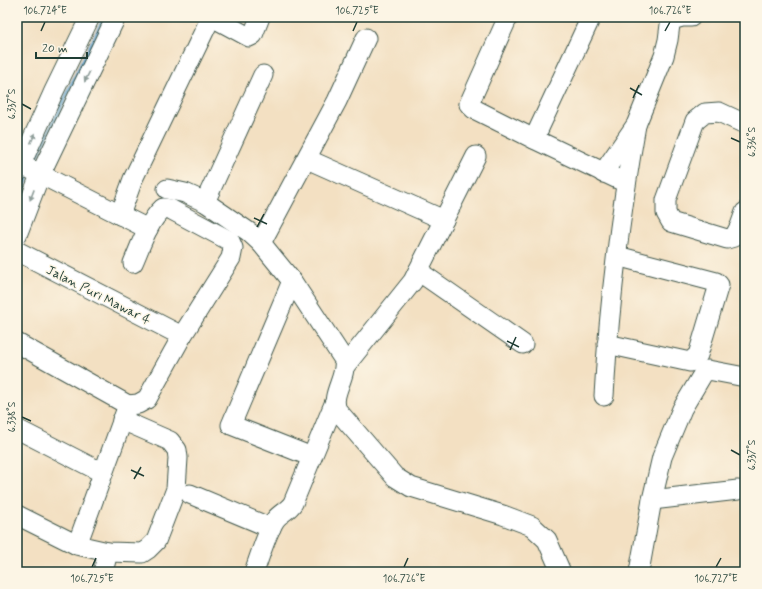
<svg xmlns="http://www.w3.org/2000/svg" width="762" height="589" viewBox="0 0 762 589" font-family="Mynerve,sans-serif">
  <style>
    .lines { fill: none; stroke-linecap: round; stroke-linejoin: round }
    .stream { stroke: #5fa5d4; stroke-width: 5 }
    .minor-casing { stroke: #3f5549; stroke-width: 21 }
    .minor { stroke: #fff; stroke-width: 19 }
    .oneway { fill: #8f9e9a }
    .ticks { fill: none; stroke: #1f3d34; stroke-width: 1.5 }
    .labels { text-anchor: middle; stroke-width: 3; stroke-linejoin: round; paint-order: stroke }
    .street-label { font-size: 13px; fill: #1f3d34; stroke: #fcf5e5 }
    .neatline { fill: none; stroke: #1f3d34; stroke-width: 1.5 }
    .ticks-label { font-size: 10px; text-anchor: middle; fill: #1f3d34 }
  </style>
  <rect width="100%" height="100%" fill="#fcf5e5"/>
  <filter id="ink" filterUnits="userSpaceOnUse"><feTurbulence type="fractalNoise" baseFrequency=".025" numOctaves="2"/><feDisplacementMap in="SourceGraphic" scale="8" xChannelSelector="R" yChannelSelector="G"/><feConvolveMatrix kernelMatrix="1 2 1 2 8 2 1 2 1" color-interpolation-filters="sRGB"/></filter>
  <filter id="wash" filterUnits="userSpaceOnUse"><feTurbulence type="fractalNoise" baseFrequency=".012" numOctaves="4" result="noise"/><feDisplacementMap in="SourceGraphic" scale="16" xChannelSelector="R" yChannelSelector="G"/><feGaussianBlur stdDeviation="0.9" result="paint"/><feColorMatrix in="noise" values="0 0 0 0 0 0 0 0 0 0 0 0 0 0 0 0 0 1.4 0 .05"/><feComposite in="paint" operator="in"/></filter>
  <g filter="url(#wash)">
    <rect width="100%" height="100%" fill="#f3e0c2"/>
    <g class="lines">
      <g class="stream">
        <polyline points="32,166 105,17"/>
        <polyline points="17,204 29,173"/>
      </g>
    </g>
  </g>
  <g filter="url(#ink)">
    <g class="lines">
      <g class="minor-casing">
        <g id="minor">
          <polyline points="212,17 249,37 253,35 260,17"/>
          <polyline points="508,17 469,104 474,109 534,139 626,183"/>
          <polyline points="671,20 682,17 691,17"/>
          <polyline points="745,124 719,112 705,113 695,121 666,200 666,213 671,222 727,239 734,237 740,226 745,212"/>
          <polyline points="534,139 591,17"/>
          <polyline points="307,159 444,220"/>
          <polyline points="30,169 148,229"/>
          <polyline points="17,173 54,91 90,17"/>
          <polyline points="603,173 636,125 664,56 668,40 671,17"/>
          <path d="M167,189L185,193L205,202L249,232L261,243L292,281L344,360C347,378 330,394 337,410L395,477L411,487L503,515L532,526L547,540L561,572"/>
          <polyline points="205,202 263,75"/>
          <polyline points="120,215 133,179 211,17"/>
          <polyline points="17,235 40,175 116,17"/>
          <polyline points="261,243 337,101 366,38"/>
          <polyline points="17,251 182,336"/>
          <polyline points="418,271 523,344"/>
          <polyline points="292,281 231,425 312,457"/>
          <polyline points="17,343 128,405"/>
          <polyline points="607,344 690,362 698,355 718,288 719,285 716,282 617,256"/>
          <polyline points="345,366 413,281 476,156"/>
          <path d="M604,396C609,305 620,215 636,125"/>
          <polyline points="17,429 103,473"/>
          <polyline points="190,494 271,528"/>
          <polyline points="652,500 738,490"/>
          <polyline points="17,515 77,545 108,552 142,553 148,549 156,541 176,489 178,458 177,450 170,441 122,420"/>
          <path d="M77,545L128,405L138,404L147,399L182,336L231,258L233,248L230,241L170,209L163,208C148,222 141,245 133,263"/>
          <polyline points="103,572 108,552"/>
          <path d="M254,572C260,556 266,534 275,520C280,513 288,511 293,503L334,404"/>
          <polyline points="639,572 652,500 662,457 682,409 704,372 708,370 745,377"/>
        </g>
      </g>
      <use href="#minor" class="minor"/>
    </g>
    <defs><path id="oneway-solid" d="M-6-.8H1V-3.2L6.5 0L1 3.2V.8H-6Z"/></defs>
    <g class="oneway">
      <use href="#oneway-solid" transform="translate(87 77) rotate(116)"/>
      <use href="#oneway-solid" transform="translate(33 138) rotate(-66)"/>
      <use href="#oneway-solid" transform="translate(32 195) rotate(111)"/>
    </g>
  </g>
  <path class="ticks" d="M41,31L45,22M353,31L357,22M665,31L670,22M630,88L642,95M633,98L639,85M22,104L31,109M731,138L740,142M254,218L267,224M257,227L264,214M507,341L519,347M510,350L516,337M22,417L31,421M731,450L740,455M131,470L144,476M134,479L141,467M92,567L96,558M404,567L408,558M716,567L721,558"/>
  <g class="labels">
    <g class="street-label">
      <text transform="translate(99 294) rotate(27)" y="5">Jalan Puri Mawar 4</text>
    </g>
  </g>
  <rect width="762" height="589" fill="none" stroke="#fcf5e5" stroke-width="44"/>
  <path d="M36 52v6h51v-6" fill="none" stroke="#1f3d34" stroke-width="2"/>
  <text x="42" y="52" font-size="12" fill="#1f3d34" stroke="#fcf5e5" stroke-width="3" paint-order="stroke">20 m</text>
  <rect x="22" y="22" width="718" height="545" class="neatline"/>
  <g class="ticks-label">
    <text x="45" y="14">106.724°E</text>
    <text x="357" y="14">106.725°E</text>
    <text x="670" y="14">106.726°E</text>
    <text transform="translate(11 104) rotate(-90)" y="4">6.337°S</text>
    <text transform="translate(751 142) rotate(-90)" y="4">6.336°S</text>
    <text transform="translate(11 417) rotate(-90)" y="4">6.338°S</text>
    <text transform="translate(751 455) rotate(-90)" y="4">6.337°S</text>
    <text x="92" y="582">106.725°E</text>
    <text x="404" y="582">106.726°E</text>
    <text x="716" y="582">106.727°E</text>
  </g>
</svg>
